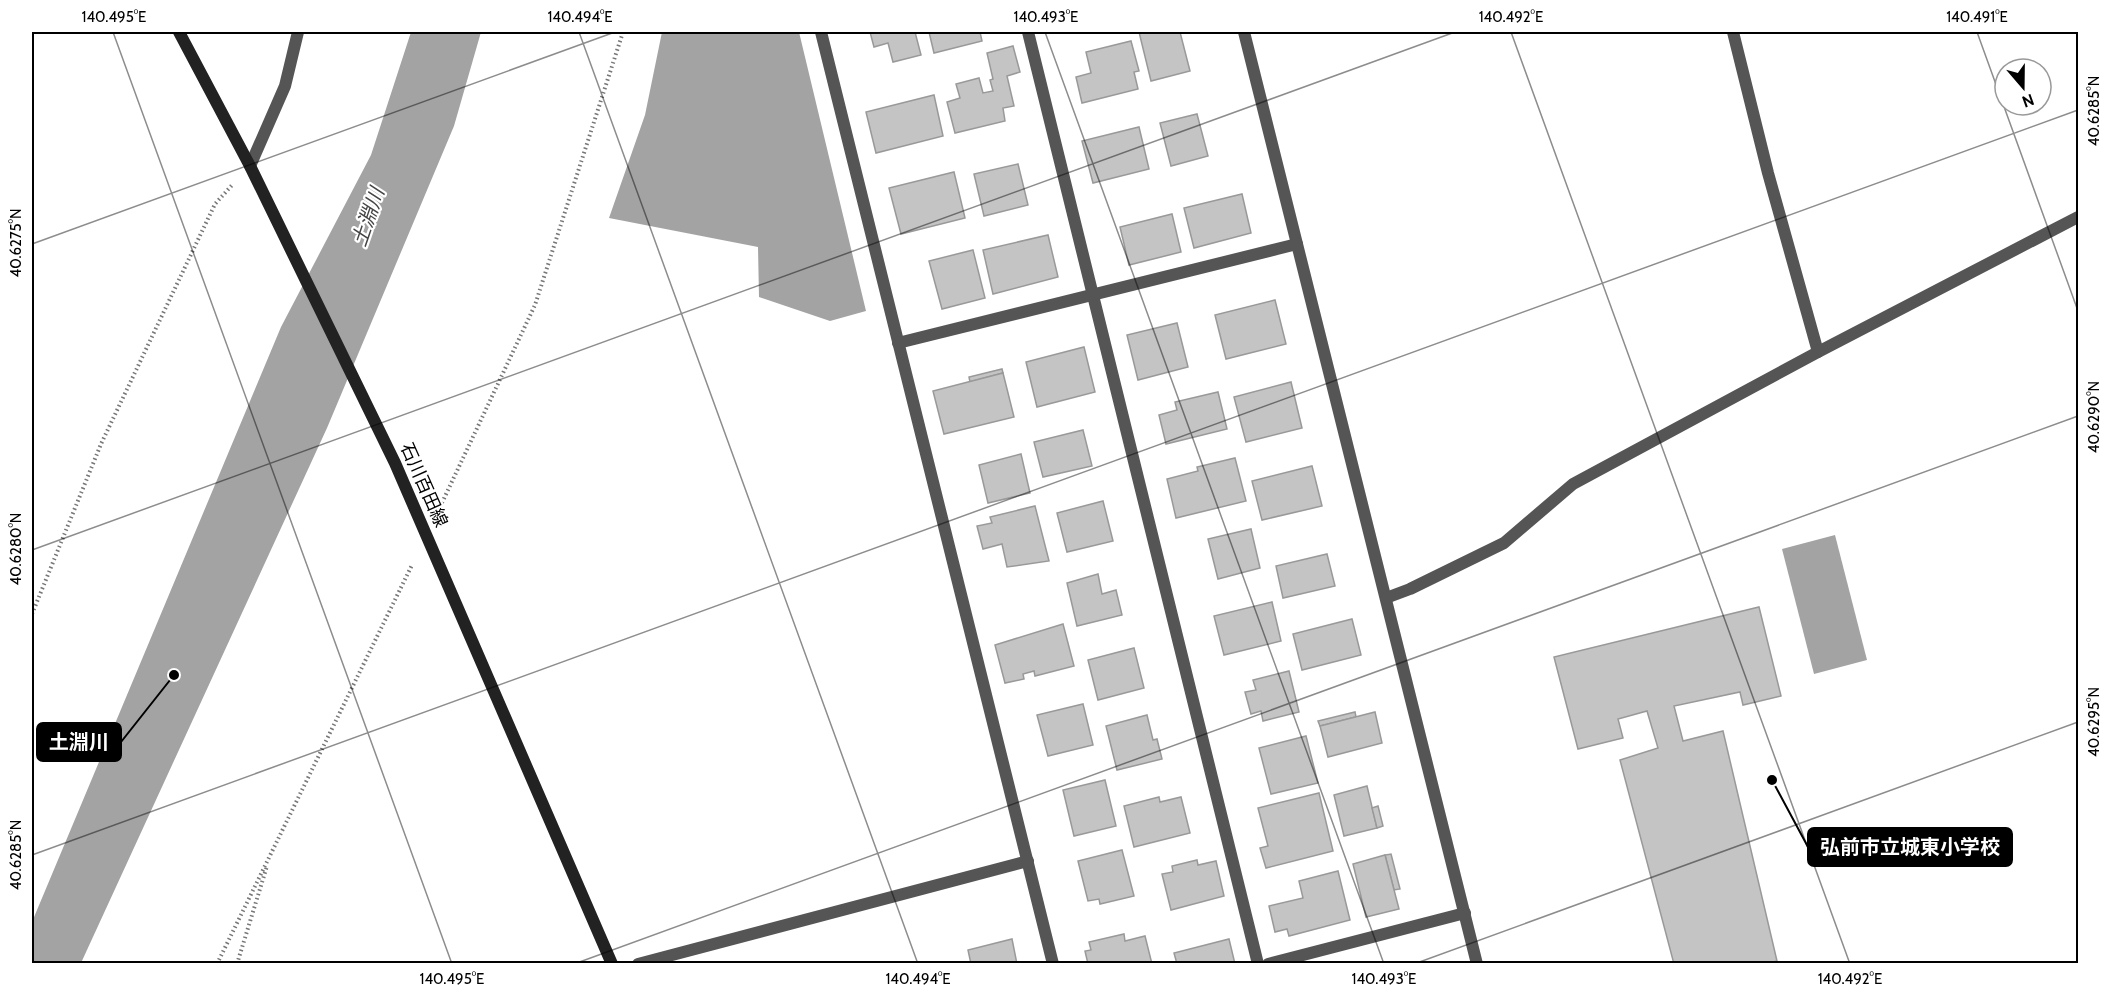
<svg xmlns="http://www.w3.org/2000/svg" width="2110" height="995" viewBox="0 0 2110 995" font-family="Cabin,'Noto Sans JP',sans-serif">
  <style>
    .water { fill: #a3a3a3 }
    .building { fill: #c4c4c4; stroke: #999; stroke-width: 1.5 }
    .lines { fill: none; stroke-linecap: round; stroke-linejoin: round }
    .path { stroke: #777; stroke-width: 4; stroke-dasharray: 1.5 3; stroke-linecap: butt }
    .street { stroke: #555; stroke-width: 12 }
    .secondary { stroke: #222; stroke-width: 12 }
    .ticks { fill: none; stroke: #000; stroke-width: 1.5; stroke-opacity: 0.45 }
    .labels { text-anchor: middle; stroke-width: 4.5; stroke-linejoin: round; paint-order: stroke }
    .street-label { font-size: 18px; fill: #000; stroke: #fff }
    .water-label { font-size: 20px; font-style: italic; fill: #444; stroke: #fff }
    .leader { fill: none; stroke: #000; stroke-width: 2 }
    .callout-dot { fill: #000; stroke: #fff; stroke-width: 2 }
    .callout { fill: #000; stroke: #000; stroke-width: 2 }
    .callout-label { font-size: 20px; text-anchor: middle; font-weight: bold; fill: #fff }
    .neatline { fill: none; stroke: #000; stroke-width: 2 }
    .ticks-label { font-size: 15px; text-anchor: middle; fill: #000 }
  </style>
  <rect width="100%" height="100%" fill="#fff"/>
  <g class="water">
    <polygon points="411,32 481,32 454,126 327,428 81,963 32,964 32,922 281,327 371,155"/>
    <polygon points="662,32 799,32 866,311 830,321 759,297 758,247 609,218 645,115"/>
    <polygon points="1835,535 1867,660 1814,674 1782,549"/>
  </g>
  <g class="building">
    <polygon points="870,32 915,32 921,55 893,62 888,43 874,47"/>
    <polygon points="929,32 980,32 982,41 934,53"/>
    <polygon points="1139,32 1180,32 1190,71 1151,81"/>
    <polygon points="1131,41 1139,71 1134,72 1138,89 1082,103 1076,77 1091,73 1086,52"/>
    <polygon points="1013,46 1020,72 1007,76 1014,106 1003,108 1005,121 955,133 947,102 960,98 956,84 979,78 983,93 993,91 990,80 993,79 987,53"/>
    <polygon points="934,95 943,136 876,153 866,112"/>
    <polygon points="1197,114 1208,156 1171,166 1160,123"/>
    <polygon points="1139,127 1149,169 1093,183 1082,141"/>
    <polygon points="1018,164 1028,205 984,216 974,174"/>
    <polygon points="954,172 965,218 901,234 889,188"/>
    <polygon points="1242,194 1251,233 1194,248 1184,208"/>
    <polygon points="1172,214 1181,252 1129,265 1120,227"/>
    <polygon points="1048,235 1058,277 993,294 983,250"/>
    <polygon points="973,250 985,298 942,309 929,261"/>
    <polygon points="1275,300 1286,344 1226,359 1215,315"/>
    <polygon points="1177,323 1188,367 1138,380 1127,335"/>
    <polygon points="1084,347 1095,392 1037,407 1026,362"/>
    <polygon points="1002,369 1003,373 970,382 969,377"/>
    <polygon points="1003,373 1014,417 944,434 933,391"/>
    <polygon points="1291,382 1302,428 1246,442 1234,397"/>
    <polygon points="1218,392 1227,429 1166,444 1159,415 1177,410 1175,402"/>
    <polygon points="1083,430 1092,466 1043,477 1034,442"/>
    <polygon points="1021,454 1030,493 988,503 979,465"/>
    <polygon points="1235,458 1246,501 1176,518 1167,479 1198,471 1197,467"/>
    <polygon points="1312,466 1322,506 1262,520 1252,481"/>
    <polygon points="1103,501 1113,541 1067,552 1057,513"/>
    <polygon points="1035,506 1049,561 1007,567 1002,544 983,549 977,526 992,523 990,517"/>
    <polygon points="1251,529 1260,568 1218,579 1208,539"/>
    <polygon points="1327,554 1335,586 1283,598 1276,566"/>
    <polygon points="1098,574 1102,594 1116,590 1122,615 1077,626 1067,583"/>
    <polygon points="1272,602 1281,641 1224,655 1214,616"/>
    <polygon points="1759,607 1781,696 1743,705 1740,692 1674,706 1683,741 1723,731 1777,961 1766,964 1674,964 1620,760 1658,748 1647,711 1618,719 1623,738 1578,749 1554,657"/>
    <polygon points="1352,619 1361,655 1302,670 1293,634"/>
    <polygon points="1063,624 1074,666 1035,676 1034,671 1023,674 1024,679 1005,683 995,645"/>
    <polygon points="1134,648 1144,688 1098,700 1088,660"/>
    <polygon points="1289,671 1299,712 1263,721 1261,711 1251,714 1245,692 1256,690 1253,680"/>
    <polygon points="1083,704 1093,745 1048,756 1037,715"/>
    <polygon points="1355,712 1356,717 1320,726 1318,721"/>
    <polygon points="1375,712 1382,743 1328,757 1320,726"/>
    <polygon points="1147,715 1153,740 1157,739 1162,759 1117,770 1106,726"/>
    <polygon points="1306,736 1318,783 1271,794 1259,748"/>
    <polygon points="1105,780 1116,826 1074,836 1063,790"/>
    <polygon points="1367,786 1377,828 1344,836 1334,795"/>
    <polygon points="1319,793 1333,851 1266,868 1260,848 1268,846 1258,808"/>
    <polygon points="1159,797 1160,802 1181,797 1190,833 1134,847 1124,806"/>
    <polygon points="1378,806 1383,826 1377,828 1372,808"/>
    <polygon points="1122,850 1134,896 1100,904 1099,899 1088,901 1078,861"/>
    <polygon points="1391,854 1400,889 1394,890 1385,855"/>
    <polygon points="1385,855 1399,909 1366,917 1353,864"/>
    <polygon points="1197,860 1198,865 1216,861 1224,896 1171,910 1162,874 1173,872 1172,866"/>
    <polygon points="1338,871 1350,920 1289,936 1287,929 1275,932 1269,906 1303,898 1299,881"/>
    <polygon points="1124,934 1125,941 1145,936 1152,964 1088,964 1085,951 1091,950 1089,942"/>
    <polygon points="1012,939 1017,964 971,964 968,950"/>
    <polygon points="1229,939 1235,964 1177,964 1174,953"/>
  </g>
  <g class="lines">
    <g class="path">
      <polyline points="440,507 535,305 623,32"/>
      <polyline points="32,614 101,444 215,204 233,184"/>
      <polyline points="217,964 412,565"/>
      <polyline points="237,964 267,866"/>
    </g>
    <g class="street">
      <polyline points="821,32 1053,964"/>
      <polyline points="1028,32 1258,964"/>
      <polyline points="1244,32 1477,964"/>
      <polyline points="1733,32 1768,173 1818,352"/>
      <polyline points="250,166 285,86 298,32"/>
      <polyline points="898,343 1297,244"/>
      <polyline points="1386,598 1410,589 1504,543 1573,484 1818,352 2078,217"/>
      <polyline points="638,964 1028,861"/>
      <polyline points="1268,964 1465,913"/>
    </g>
    <polyline class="secondary" points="179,32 250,166 395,463 612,964"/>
  </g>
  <path class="ticks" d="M113,32L452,964M579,32L918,964M1045,32L1384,964M1511,32L1850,964M1977,32L2078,311M32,244L615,32M32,550L1455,32M32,855L2078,110M574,964L2078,416M1414,964L2078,722"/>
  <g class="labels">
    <g class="street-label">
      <text transform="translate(424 485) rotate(66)" y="6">石川百田線</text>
    </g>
    <g class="water-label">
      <text transform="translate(368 217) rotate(-71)" y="7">土淵川</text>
    </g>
  </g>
  <path class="leader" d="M174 675L121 742M1772 780L1808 847"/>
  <g class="callout-dot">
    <circle cx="174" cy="675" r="6"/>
    <circle cx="1772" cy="780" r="6"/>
  </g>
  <g class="callout">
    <rect x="37" y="723" width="84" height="38" rx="6"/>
    <rect x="1808" y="828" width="204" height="38" rx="6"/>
  </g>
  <g class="callout-label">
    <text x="79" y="749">土淵川</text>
    <text x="1910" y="854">弘前市立城東小学校</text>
  </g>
  <rect width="2110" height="995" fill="none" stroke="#ffffff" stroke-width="66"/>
  <g transform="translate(2023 87) rotate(160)"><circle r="28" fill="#ffffff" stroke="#999999" stroke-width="1.5"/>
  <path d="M0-4.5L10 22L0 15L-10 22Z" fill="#000000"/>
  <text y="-9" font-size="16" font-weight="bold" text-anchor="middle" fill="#000000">N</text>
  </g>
  <rect x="33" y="33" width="2044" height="929" class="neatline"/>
  <g class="ticks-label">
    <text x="114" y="22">140.495°E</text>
    <text x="580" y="22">140.494°E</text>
    <text x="1046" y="22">140.493°E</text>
    <text x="1511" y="22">140.492°E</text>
    <text x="1977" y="22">140.491°E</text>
    <text transform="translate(2094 111) rotate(-90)" y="5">40.6285°N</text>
    <text transform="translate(16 243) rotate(-90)" y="5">40.6275°N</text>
    <text transform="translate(2094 417) rotate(-90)" y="5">40.6290°N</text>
    <text transform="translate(16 549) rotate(-90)" y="5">40.6280°N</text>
    <text transform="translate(2094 722) rotate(-90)" y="5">40.6295°N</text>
    <text transform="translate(16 855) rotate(-90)" y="5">40.6285°N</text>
    <text x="452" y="984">140.495°E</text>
    <text x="918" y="984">140.494°E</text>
    <text x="1384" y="984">140.493°E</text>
    <text x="1850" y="984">140.492°E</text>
  </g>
</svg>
